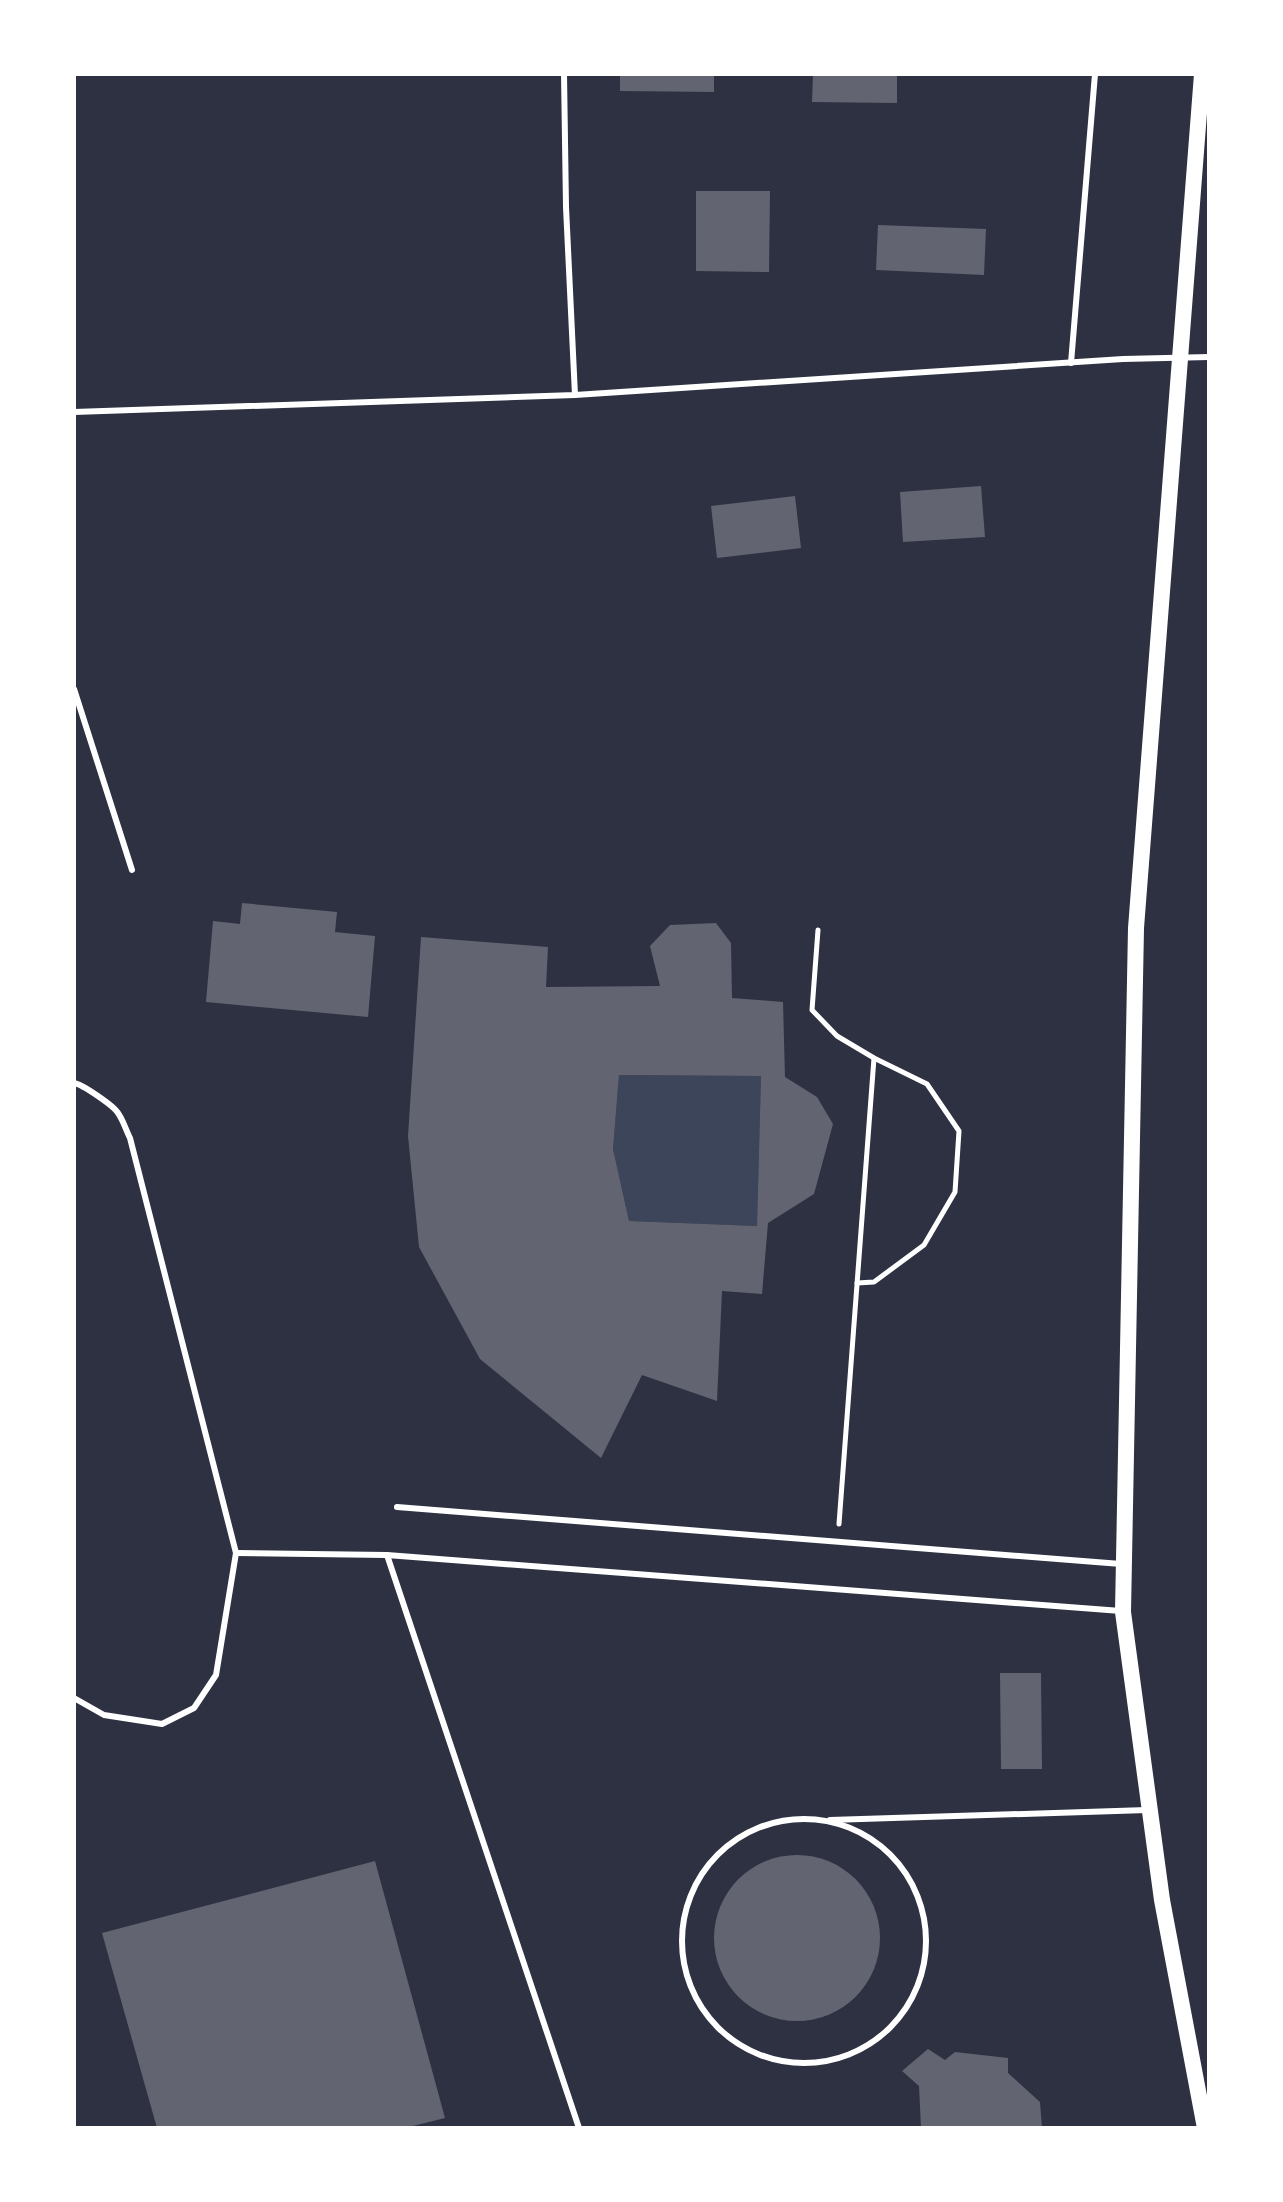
<svg xmlns="http://www.w3.org/2000/svg" width="1283" height="2202" viewBox="0 0 1283 2202" font-family="'DM Sans',sans-serif">
  <style>
    .green { fill: #3c4559 }
    .building { fill: #626471; fill-rule: evenodd }
    .lines { fill: none; stroke-linecap: round; stroke-linejoin: round }
    .path { stroke: #fff; stroke-width: 5 }
    .service { stroke: #fff; stroke-width: 6 }
    .secondary { stroke: #fff; stroke-width: 16 }
  </style>
  <rect width="100%" height="100%" fill="#2d3142"/>
  <polygon class="green" points="619,1075 761,1076 757,1226 629,1221 613,1149"/>
  <g class="building">
    <polygon points="620,74 714,74 714,92 620,91"/>
    <polygon points="813,74 897,74 897,103 812,102"/>
    <polygon points="696,191 770,191 769,272 696,271"/>
    <polygon points="878,225 986,229 984,275 876,270"/>
    <polygon points="981,486 985,537 903,542 900,492"/>
    <polygon points="795,496 801,548 717,558 711,506"/>
    <polygon points="242,903 337,912 335,932 375,936 368,1017 206,1002 213,921 240,924"/>
    <path d="M716,923L731,943L732,998L783,1002L785,1077L817,1097L833,1124L814,1194L768,1223L762,1294L722,1291L717,1401L642,1375L601,1458L480,1359L419,1247L408,1136L421,937L548,947L546,987L660,986L650,946L670,925ZM619,1075L761,1076L757,1226L629,1221L613,1149Z"/>
    <polygon points="1000,1673 1041,1673 1042,1769 1001,1769"/>
    <circle cx="797" cy="1938" r="83"/>
    <polygon points="375,1861 445,2118 405,2128 157,2128 102,1933"/>
    <polygon points="928,2049 945,2060 955,2052 1008,2058 1008,2073 1040,2102 1042,2128 921,2128 919,2086 902,2071"/>
  </g>
  <g class="lines">
    <g class="path">
      <polyline points="818,930 812,1010 837,1036 874,1058 927,1084 959,1131 955,1192 924,1245 874,1282 857,1283"/>
      <polyline points="839,1524 874,1058"/>
    </g>
    <g class="service">
      <polyline points="564,74 566,207 575,395"/>
      <polyline points="1071,363 1095,74"/>
      <polyline points="74,412 575,395 1123,359 1209,357"/>
      <polyline points="74,689 132,870"/>
      <path d="M74,1083C82,1084 114,1106 118,1113C123,1120 126,1130 130,1138L236,1553L216,1675L194,1708L162,1724L104,1715L74,1698"/>
      <polyline points="397,1507 1121,1564"/>
      <polyline points="236,1553 387,1555"/>
      <circle cx="804" cy="1941" r="122"/>
      <polyline points="830,1820 1147,1810"/>
      <polyline points="579,2128 387,1555 1121,1611"/>
    </g>
    <polyline class="secondary" points="1202,74 1136,928 1123,1612 1162,1900 1205,2128"/>
  </g>
  <rect width="1283" height="2202" fill="none" stroke="#ffffff" stroke-width="152"/>
</svg>
